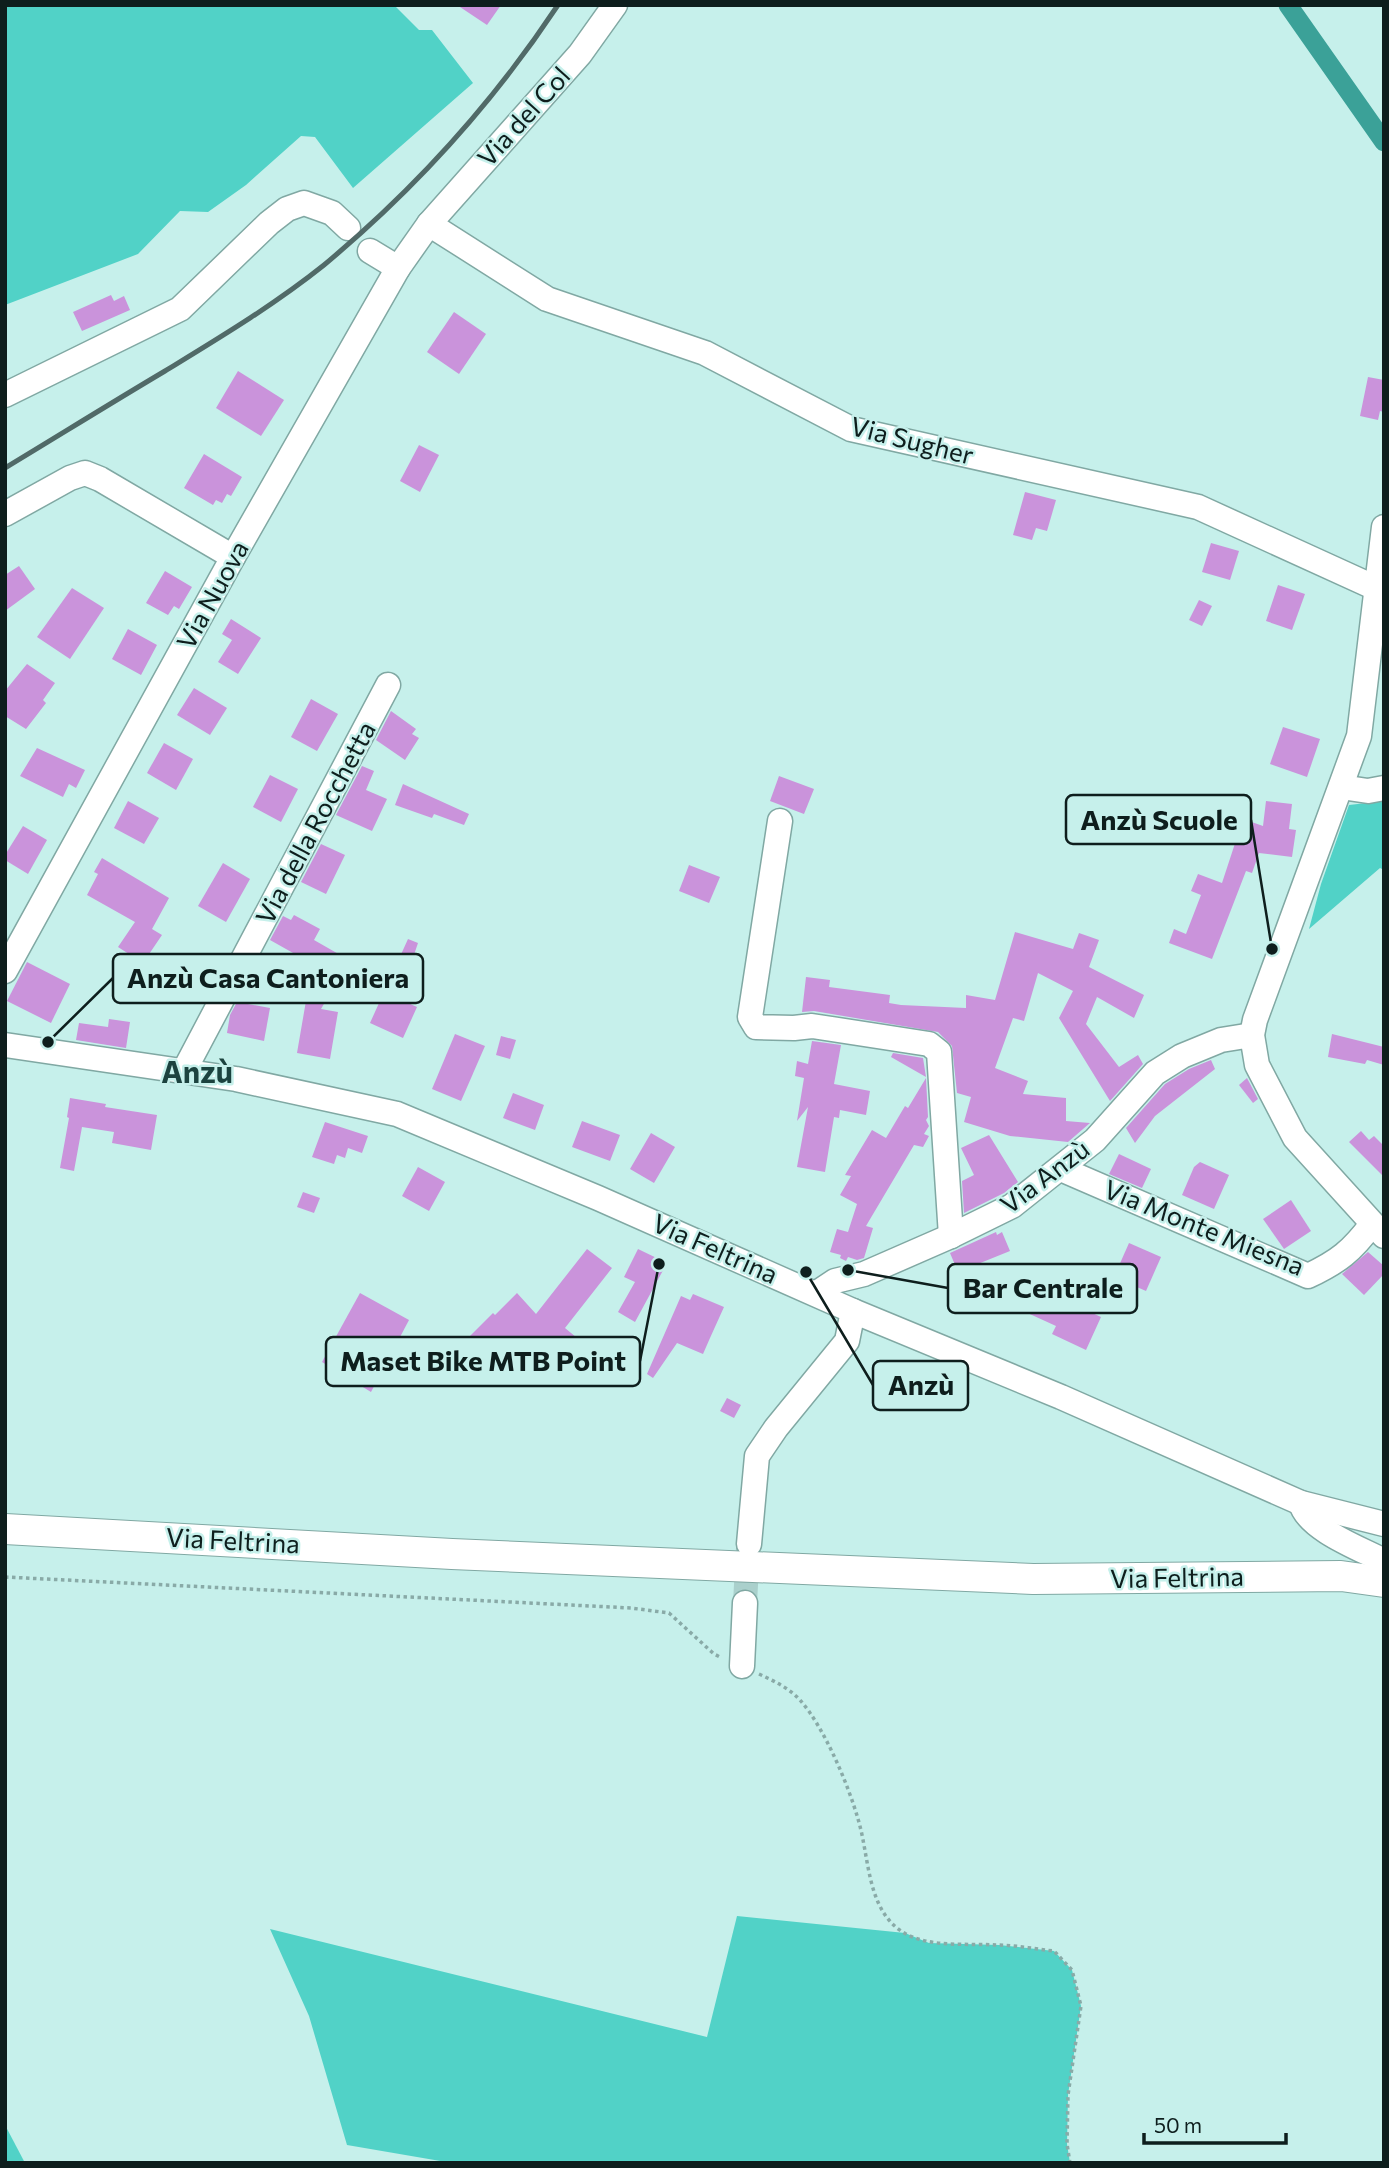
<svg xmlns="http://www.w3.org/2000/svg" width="1389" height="2168" viewBox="0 0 1389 2168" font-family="Commissioner,sans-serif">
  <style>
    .green { fill: #51d2c7 }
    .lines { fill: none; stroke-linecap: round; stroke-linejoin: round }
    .canal { stroke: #3ba198; stroke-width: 19 }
    .building { fill: #ca93db }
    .minor-tunnel { stroke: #aad0cc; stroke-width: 24; stroke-dasharray: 24 12; stroke-linecap: butt }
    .minor-casing { stroke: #80a8a3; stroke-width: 27 }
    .major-casing { stroke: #80a8a3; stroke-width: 32 }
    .path { stroke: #89aaa7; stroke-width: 3.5; stroke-dasharray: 3.5 3.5; stroke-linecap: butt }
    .minor { stroke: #fff; stroke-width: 24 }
    .major { stroke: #fff; stroke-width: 30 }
    .rail { stroke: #516a68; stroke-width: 5 }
    .labels { text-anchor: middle; stroke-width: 5; stroke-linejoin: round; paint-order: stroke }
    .street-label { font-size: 26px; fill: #0e1e1d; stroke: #c6f0eb }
    .quarter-label { font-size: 30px; font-weight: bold; fill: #1c433f; stroke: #c6f0eb }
    .leader { fill: none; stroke: #0e1e1d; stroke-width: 2.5 }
    .callout-dot { fill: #0e1e1d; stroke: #c6f0eb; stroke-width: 2.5 }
    .callout { fill: #c6f0eb; stroke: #0e1e1d; stroke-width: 2.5 }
    .callout-label { font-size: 28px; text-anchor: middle; font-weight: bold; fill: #0e1e1d }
  </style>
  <rect width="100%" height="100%" fill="#c6f0eb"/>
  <g class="green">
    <polygon points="5,5 394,5 419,30 432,30 473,83 353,188 315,137 301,136 246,185 208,212 180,211 138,254 5,305"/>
    <polygon points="1384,801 1384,870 1380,868 1309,929 1321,884 1349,805"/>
    <polygon points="737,1916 905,1933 929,1943 999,1945 1054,1951 1072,1970 1081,2006 1068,2095 1067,2144 1070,2163 452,2163 347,2145 309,2016 270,1929 707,2037"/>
    <polygon points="5,2125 25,2163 5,2163"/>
  </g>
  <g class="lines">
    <polyline class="canal" points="1288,5 1384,142"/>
  </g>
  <g class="building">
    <polygon points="457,5 501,5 487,25"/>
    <polygon points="111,295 114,301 124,296 130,310 82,331 73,312"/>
    <polygon points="454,312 486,334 459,374 427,352"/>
    <polygon points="238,371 284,400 261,436 216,408"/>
    <polygon points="1368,377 1384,380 1384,412 1380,411 1378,420 1360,416"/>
    <polygon points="419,445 439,455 420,492 400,481"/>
    <polygon points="204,454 242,477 231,496 227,494 222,503 216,500 213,505 184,488"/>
    <polygon points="1025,492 1056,500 1047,531 1036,528 1032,540 1013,535"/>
    <polygon points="1211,543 1239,551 1230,580 1202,572"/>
    <polygon points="19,566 35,589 5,611 5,575"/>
    <polygon points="165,571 192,587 179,609 174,606 168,615 146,603"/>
    <polygon points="1278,585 1305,594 1292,630 1266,621"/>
    <polygon points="72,588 104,608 70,659 37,637"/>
    <polygon points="1199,600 1212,606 1202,626 1189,620"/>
    <polygon points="231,619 261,638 238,674 218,662 232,640 222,634"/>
    <polygon points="128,629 157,645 141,675 112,659"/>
    <polygon points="27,664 55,683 43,700 46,703 26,729 5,716 5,691"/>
    <polygon points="194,688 227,708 210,735 177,715"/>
    <polygon points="311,699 338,714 317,751 291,737"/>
    <polygon points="391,711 416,729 412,734 419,738 405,760 376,740"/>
    <polygon points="1283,727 1320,739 1307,777 1270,764"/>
    <polygon points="164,743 193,759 176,790 147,773"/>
    <polygon points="37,748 85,770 76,788 69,784 63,797 20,776"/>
    <polygon points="362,766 374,771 366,790 387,799 372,831 336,815"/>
    <polygon points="270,775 298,789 281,822 253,807"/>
    <polygon points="779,776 814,789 804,814 770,801"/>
    <polygon points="403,784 469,814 464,825 434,814 432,818 395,805"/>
    <polygon points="128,801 159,818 144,844 114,828"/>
    <polygon points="1266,801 1292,804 1289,829 1296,830 1292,857 1259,853 1252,873 1246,871 1212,959 1169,943 1174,929 1186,934 1201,895 1191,891 1198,874 1222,883 1243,819 1263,826"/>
    <polygon points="23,826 47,840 28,874 5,860 5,855"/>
    <polygon points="321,844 345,855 326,894 301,882"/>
    <polygon points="102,858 169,898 152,929 162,935 143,963 118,947 135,922 87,895 98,874 94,872"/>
    <polygon points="223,863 250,879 226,922 198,906"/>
    <polygon points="689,865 720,877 709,903 679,891"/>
    <polygon points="294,915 320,929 314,940 349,960 321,1009 338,1012 330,1059 297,1053 307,995 303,993 318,967 270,940 283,916 291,920"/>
    <polygon points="1015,932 1073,949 1079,933 1099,940 1089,967 1144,995 1134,1018 1097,997 1086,1024 1119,1067 1138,1055 1143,1064 1110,1101 1059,1018 1073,991 1038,973 1024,1021 1013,1018 995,1068 1028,1081 1023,1094 1066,1098 1066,1121 1090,1123 1068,1142 1010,1136 964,1122 971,1097 957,1093 952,1046 938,1032 814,1011 802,1012 806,977 830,980 829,987 890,995 889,1003 901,1005 966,1008 966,995 995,1000"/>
    <polygon points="408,939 418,943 399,999 417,1007 403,1038 370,1023"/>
    <polygon points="27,962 70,984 51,1023 7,1001"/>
    <polygon points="237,1002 270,1008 264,1041 227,1033 230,1015"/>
    <polygon points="109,1019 130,1022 126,1048 76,1040 79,1023 108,1027"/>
    <polygon points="455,1034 485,1046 461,1101 432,1089"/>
    <polygon points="1332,1034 1384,1047 1384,1065 1367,1060 1365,1064 1328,1057"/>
    <polygon points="501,1036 516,1040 510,1059 496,1055"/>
    <polygon points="812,1041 841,1045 834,1084 870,1091 866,1115 840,1110 839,1118 834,1117 825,1172 797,1167 808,1107 797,1121 804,1078 795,1076 797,1061 808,1064"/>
    <polygon points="893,1053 923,1058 926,1077 891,1057"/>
    <polygon points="1211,1060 1215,1069 1155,1116 1135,1143 1126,1128 1165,1084 1189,1069"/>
    <polygon points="926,1078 928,1117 926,1120 929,1126 924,1134 929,1136 923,1147 914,1145 866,1226 873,1228 864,1258 857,1260 848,1257 846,1261 840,1258 841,1255 830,1252 837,1229 848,1232 857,1204 840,1195 851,1176 845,1175 872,1130 886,1138 905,1106 908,1108"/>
    <polygon points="1247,1078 1258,1099 1253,1103 1239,1085"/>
    <polygon points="513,1093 544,1105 535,1130 503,1118"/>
    <polygon points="70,1098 106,1104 105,1107 157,1115 151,1150 112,1143 114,1132 82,1127 74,1171 60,1168 69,1118 67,1117"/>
    <polygon points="582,1121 620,1135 610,1161 572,1147"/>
    <polygon points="325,1122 368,1136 362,1153 348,1148 345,1158 337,1155 334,1164 312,1157"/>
    <polygon points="1361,1131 1369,1140 1374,1136 1384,1146 1384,1177 1349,1142"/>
    <polygon points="651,1133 675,1147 654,1183 630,1169"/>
    <polygon points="989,1135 1018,1182 1004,1193 964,1213 962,1181 974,1175 961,1148"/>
    <polygon points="1119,1154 1151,1169 1142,1188 1109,1174"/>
    <polygon points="1200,1162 1229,1175 1214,1209 1182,1195 1194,1167"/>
    <polygon points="418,1167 445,1182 429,1211 402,1196"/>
    <polygon points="303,1192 320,1198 314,1213 297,1207"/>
    <polygon points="1291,1200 1311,1231 1284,1249 1263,1219"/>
    <polygon points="996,1232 997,1235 1002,1232 1010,1251 958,1272 950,1253"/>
    <polygon points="1129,1243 1161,1257 1146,1291 1114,1277"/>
    <polygon points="587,1249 612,1268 565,1328 588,1347 564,1375 542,1357 537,1364 502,1337 495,1344 492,1341 467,1366 453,1353 493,1313 495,1315 517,1293 536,1314"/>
    <polygon points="638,1249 667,1263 635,1322 618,1312 635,1282 624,1277"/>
    <polygon points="1368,1252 1384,1266 1384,1274 1364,1295 1342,1274"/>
    <polygon points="1033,1286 1101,1317 1086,1350 1052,1334 1056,1326 1021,1310"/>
    <polygon points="360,1293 409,1320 371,1392 322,1362"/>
    <polygon points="693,1294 724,1307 710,1338 703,1354 677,1343 653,1378 647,1374 681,1296 690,1300"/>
    <polygon points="727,1398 741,1405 734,1418 720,1411"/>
  </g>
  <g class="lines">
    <polyline class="minor-tunnel" points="745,1603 748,1548"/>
    <g class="minor-casing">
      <g id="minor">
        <polyline points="429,224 547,299 705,353 851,429 1198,507 1378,589"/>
        <polyline points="370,251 398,268"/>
        <polyline points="5,395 180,309 269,223 287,209 304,203 332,213 348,228"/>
        <polyline points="5,514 70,478 85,473 100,479 233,557"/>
        <polyline points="1384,527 1359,736 1255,1020 1252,1035 1257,1065 1295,1138 1384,1236"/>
        <polyline points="1341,787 1368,791 1384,788"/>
        <polyline points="780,821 750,1017 756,1027 794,1028 812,1026 929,1044 939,1052 951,1236"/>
        <polyline points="5,971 233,557 398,268 429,224 580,54 615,5"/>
        <polyline points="5,1045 236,1079 397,1114 598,1198 853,1311 1061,1397 1301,1503 1384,1524"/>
        <polyline points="184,1071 388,685"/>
        <path d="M1061,1169L1308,1276C1338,1262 1352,1251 1372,1224"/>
        <polyline points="817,1293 835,1281 864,1274 951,1236 1012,1206 1095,1140 1155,1073 1182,1056 1221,1040 1252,1035"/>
        <path d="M1301,1503C1307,1529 1361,1549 1384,1561"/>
        <polyline points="749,1544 757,1456 776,1428 847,1341 853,1311"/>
        <polyline points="742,1666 745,1603"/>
      </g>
    </g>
    <g class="major-casing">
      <polyline id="major" points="5,1529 452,1554 1033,1579 1341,1576 1384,1582"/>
    </g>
    <g class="path">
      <polyline points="5,1577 631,1608 669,1613 714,1654 720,1657"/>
      <path d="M759,1674C774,1681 789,1688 800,1700C824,1727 848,1784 858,1819C870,1858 866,1912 906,1934C933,1948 967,1943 996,1945C1015,1945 1035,1949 1054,1951L1072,1970L1081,2006L1068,2095L1067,2144L1070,2163"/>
    </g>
    <use href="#minor" class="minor"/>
    <use href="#major" class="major"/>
    <path class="rail" d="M5,468C58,436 111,403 165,371C219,338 274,305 324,265C414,190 493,103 558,5"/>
  </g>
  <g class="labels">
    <g class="street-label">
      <text transform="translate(524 117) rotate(-48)" y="9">Via del Col</text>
      <text transform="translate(912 441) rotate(14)" y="9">Via Sugher</text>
      <text transform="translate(213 595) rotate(-61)" y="9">Via Nuova</text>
      <text transform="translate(316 823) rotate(-62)" y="9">Via della Rocchetta</text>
      <text transform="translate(1045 1177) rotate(-37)" y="9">Via Anzù</text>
      <text transform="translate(1204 1228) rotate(22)" y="9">Via Monte Miesna</text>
      <text transform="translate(715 1249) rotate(24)" y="9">Via Feltrina</text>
      <text transform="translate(233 1541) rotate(3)" y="9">Via Feltrina</text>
      <text transform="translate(1177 1578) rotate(-1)" y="9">Via Feltrina</text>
    </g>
    <g class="quarter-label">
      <text x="197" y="1083">Anzù</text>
    </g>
  </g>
  <path class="leader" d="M1272 949L1251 820M48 1042L113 978M848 1270L948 1288M659 1264L640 1361M806 1272L873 1385"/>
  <g class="callout-dot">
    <circle cx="1272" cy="949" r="7"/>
    <circle cx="48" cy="1042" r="7"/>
    <circle cx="848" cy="1270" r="7"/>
    <circle cx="659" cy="1264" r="7"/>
    <circle cx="806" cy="1272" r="7"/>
  </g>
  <g class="callout">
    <rect x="1066" y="795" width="185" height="49" rx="7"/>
    <rect x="113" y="954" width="310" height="49" rx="7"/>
    <rect x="948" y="1264" width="189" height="49" rx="7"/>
    <rect x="326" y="1337" width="314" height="49" rx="7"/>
    <rect x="873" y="1361" width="95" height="49" rx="7"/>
  </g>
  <g class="callout-label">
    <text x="1159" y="830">Anzù Scuole</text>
    <text x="268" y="988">Anzù Casa Cantoniera</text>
    <text x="1043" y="1298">Bar Centrale</text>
    <text x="483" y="1371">Maset Bike MTB Point</text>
    <text x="921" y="1395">Anzù</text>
  </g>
  <rect width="1389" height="2168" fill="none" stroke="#0e1e1d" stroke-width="14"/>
  <path d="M1144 2133v10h142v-10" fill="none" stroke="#0e1e1d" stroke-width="3.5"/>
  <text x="1154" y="2133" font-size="21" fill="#0e1e1d" stroke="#c6f0eb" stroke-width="5" paint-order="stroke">50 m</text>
</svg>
